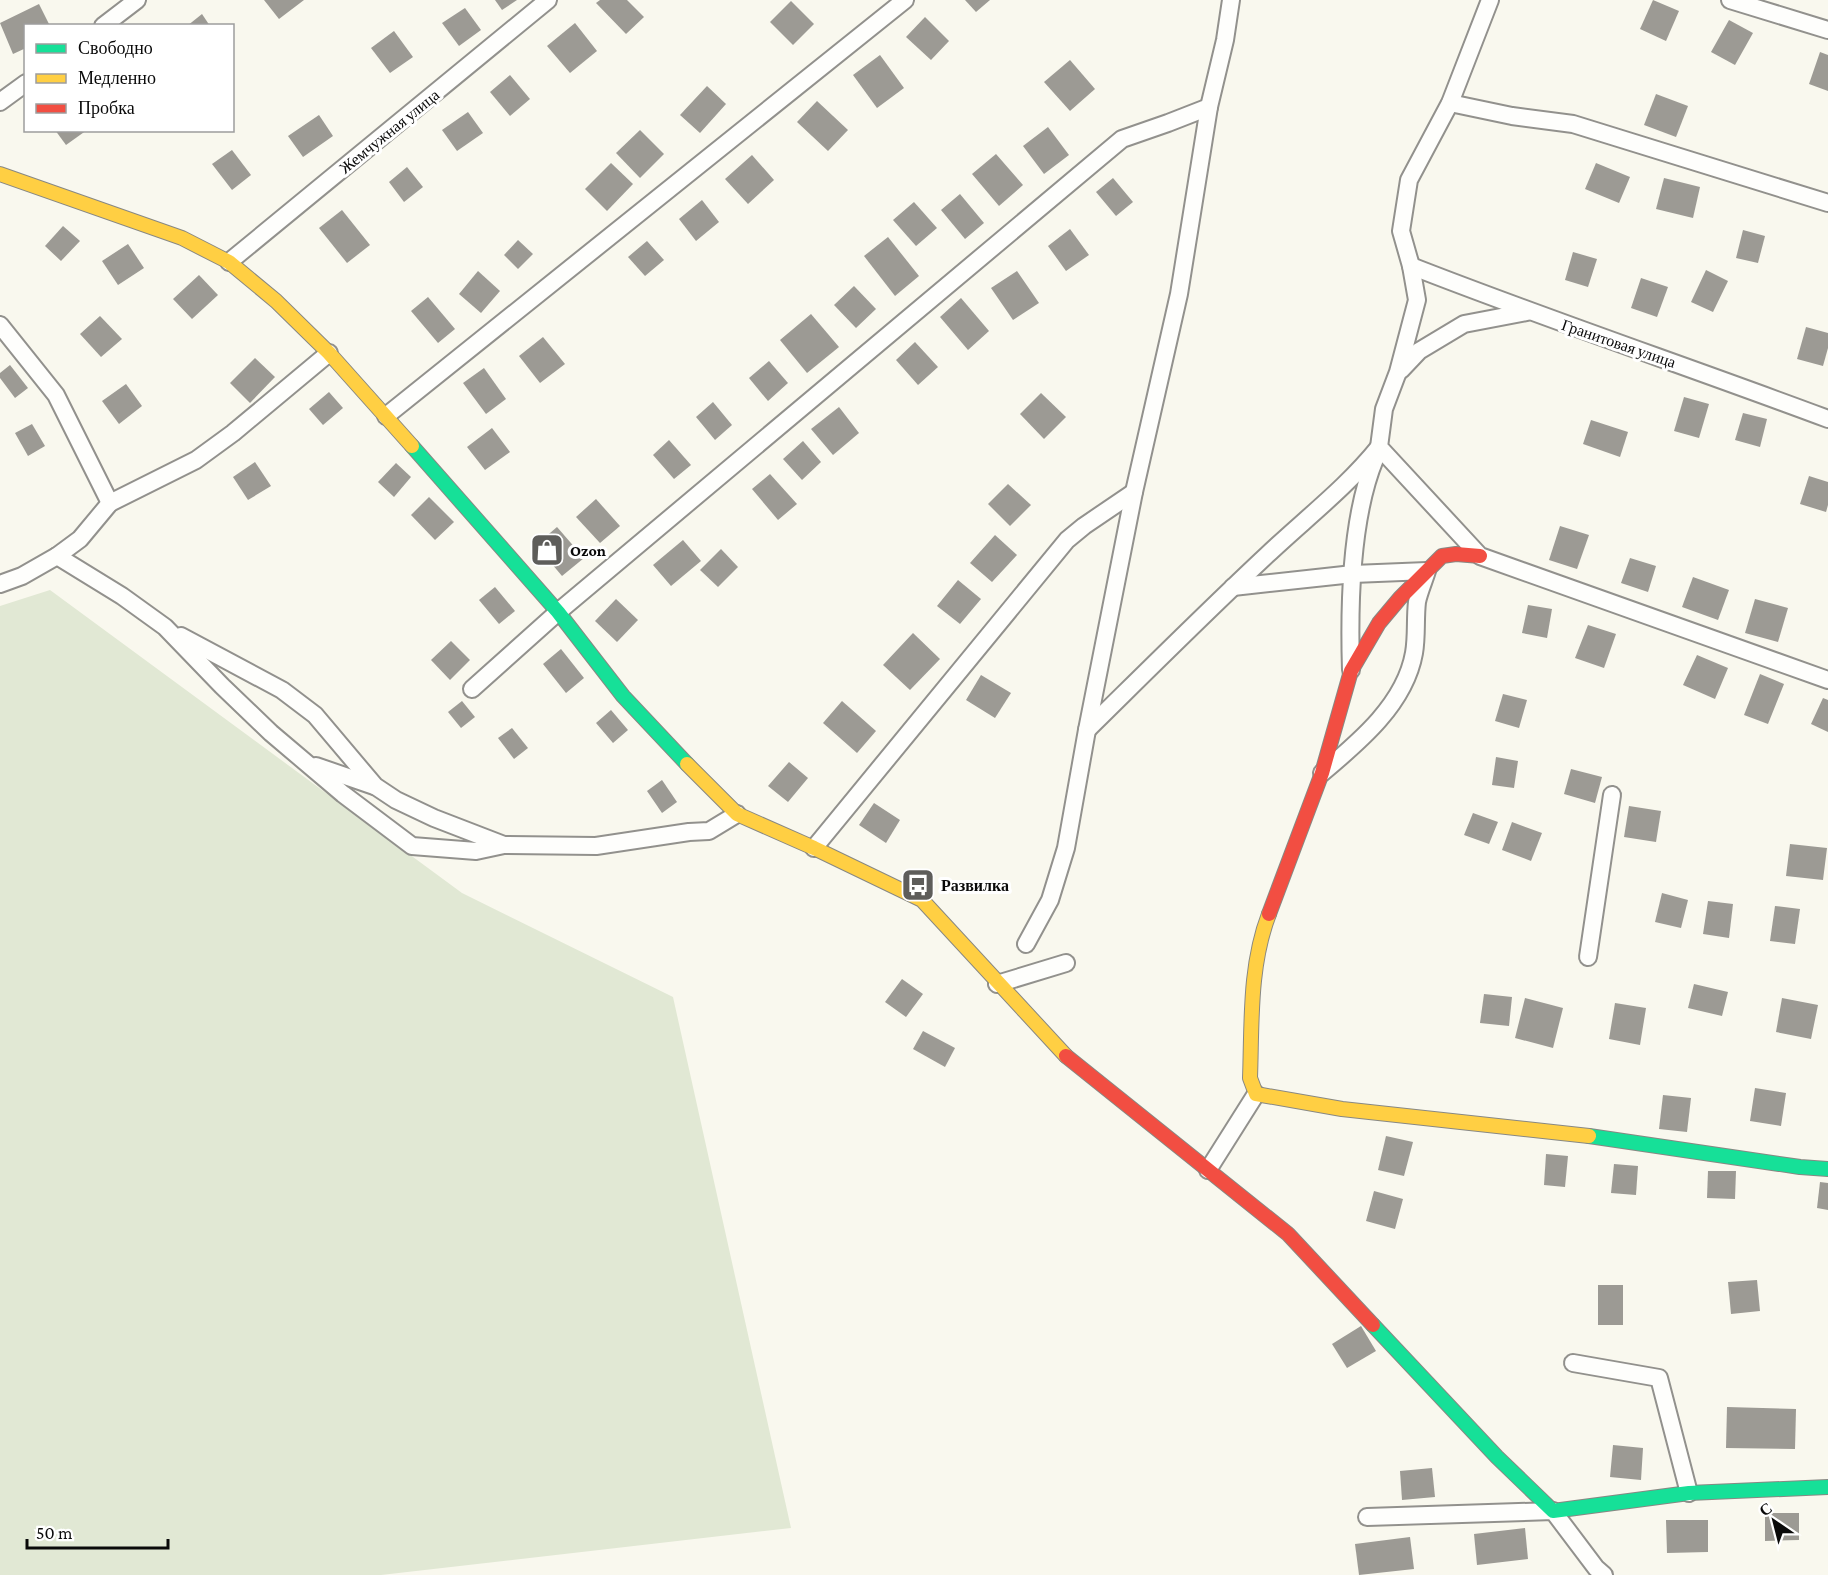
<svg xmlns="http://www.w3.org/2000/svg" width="1828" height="1575" viewBox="0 0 1828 1575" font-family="'Crimson Pro',serif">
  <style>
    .cemetery { fill: #e1e8d4 }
    .building { fill: #9c9a94 }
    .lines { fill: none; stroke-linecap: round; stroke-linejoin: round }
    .street-casing { stroke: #92918d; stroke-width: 20 }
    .fast-casing { stroke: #888883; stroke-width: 16 }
    .slow-casing { stroke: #888883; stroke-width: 16 }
    .jam-casing { stroke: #888883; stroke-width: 16 }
    .street { stroke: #fefefc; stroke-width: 16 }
    .fast { stroke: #16e098; stroke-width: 14 }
    .slow { stroke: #ffcf43; stroke-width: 14 }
    .jam { stroke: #f24e42; stroke-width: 14 }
    .labels { text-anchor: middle; stroke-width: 6; stroke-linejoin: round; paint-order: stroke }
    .street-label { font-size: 16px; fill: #0a0a0a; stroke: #fff }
    .poi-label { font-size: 16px; font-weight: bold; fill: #0a0a0a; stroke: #fff; text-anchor: start }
  </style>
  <rect width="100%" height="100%" fill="#f9f8ee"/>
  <polygon class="cemetery" points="50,590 462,893 673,997 791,1528 381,1575 0,1575 0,606"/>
  <g class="building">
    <polygon points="264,0 304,0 279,19"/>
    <polygon points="495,0 517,0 502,10"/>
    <polygon points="600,0 627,0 644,17 626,34 596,3"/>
    <polygon points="965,0 990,0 976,12"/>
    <polygon points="1653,0 1679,11 1666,41 1640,29"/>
    <polygon points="791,1 814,24 793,45 770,22"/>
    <polygon points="39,4 50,26 26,26 26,48 13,54 0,23"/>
    <polygon points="465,8 481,30 459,46 442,23"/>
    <polygon points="202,14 210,26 187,26"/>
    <polygon points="925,17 949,41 931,60 906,37"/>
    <polygon points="1729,20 1753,33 1735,65 1711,52"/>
    <polygon points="575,23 597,51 570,73 547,46"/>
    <polygon points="394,31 413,57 390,73 371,48"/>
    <polygon points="1820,52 1828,55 1828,91 1809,84"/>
    <polygon points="880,55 904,88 877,108 853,75"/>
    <polygon points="1070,60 1095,89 1070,111 1044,82"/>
    <polygon points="510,75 530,99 510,116 490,92"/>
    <polygon points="707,86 726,104 700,133 680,115"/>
    <polygon points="1656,94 1688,106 1676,137 1644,125"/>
    <polygon points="817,101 848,130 828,151 797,122"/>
    <polygon points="468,112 483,133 457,151 442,130"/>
    <polygon points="319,115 333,136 303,157 288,136"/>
    <polygon points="1048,127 1069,155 1044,174 1023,146"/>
    <polygon points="55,130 87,130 66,145"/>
    <polygon points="640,130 664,154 640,178 616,153"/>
    <polygon points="232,150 251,175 232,190 212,164"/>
    <polygon points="996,154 1023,185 999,206 972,174"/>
    <polygon points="752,155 774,180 748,204 725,179"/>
    <polygon points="611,163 633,184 607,211 585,189"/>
    <polygon points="1596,163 1630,177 1619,203 1585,189"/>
    <polygon points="407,167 423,187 404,202 389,182"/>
    <polygon points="1113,178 1133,202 1116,216 1096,192"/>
    <polygon points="1664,178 1700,187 1693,218 1656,209"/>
    <polygon points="960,194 984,223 965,239 941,210"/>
    <polygon points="702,200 719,222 696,241 679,219"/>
    <polygon points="914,202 937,228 916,246 893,220"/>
    <polygon points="342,210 370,245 347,263 319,228"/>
    <polygon points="63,226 80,241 61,261 45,246"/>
    <polygon points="1070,229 1089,255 1066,271 1048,246"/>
    <polygon points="1743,230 1765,236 1758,263 1736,258"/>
    <polygon points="888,237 919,276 895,296 864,256"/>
    <polygon points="518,240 533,254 518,269 504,255"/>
    <polygon points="647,241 664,260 645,276 628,257"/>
    <polygon points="128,244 144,268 118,285 102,261"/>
    <polygon points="1573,252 1597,259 1588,287 1565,280"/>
    <polygon points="1706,270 1728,281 1713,312 1691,302"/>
    <polygon points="478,271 500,291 481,313 459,294"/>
    <polygon points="1017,271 1039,303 1013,320 991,288"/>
    <polygon points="199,275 218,295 192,319 173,299"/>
    <polygon points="1641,278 1668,287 1657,317 1631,308"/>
    <polygon points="854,286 876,309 856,328 834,305"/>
    <polygon points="428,297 455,329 438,343 411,311"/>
    <polygon points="961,298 989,331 968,350 940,317"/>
    <polygon points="811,314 839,347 807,373 780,340"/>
    <polygon points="100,316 122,339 101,357 80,334"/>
    <polygon points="1806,327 1828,333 1828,348 1823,366 1797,359"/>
    <polygon points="543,337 565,364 540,383 519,356"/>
    <polygon points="915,342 938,367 918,385 896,360"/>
    <polygon points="255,358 275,377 250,403 230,383"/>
    <polygon points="769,361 788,383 768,401 749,378"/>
    <polygon points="10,365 28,388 15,398 0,378 0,373"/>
    <polygon points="484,368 506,399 486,414 463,383"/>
    <polygon points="126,384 142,406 119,424 102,401"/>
    <polygon points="329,392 343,408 323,425 309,409"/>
    <polygon points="1041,393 1066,417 1044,439 1020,414"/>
    <polygon points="1684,397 1709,404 1699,438 1674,431"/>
    <polygon points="713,402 732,425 715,440 696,417"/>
    <polygon points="839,407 859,433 833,455 811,429"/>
    <polygon points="1743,413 1767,419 1760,447 1735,440"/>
    <polygon points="1591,420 1628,432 1620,457 1583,444"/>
    <polygon points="32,424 45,446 28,456 15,433"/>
    <polygon points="492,428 510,452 485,470 467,447"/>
    <polygon points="669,440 691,465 674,479 653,455"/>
    <polygon points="803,441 821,462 802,480 783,459"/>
    <polygon points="255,462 271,486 248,500 233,477"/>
    <polygon points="396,463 411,477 394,497 378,482"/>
    <polygon points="770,474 797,504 778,520 752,489"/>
    <polygon points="1809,476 1828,482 1828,505 1826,512 1800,504"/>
    <polygon points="1008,484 1031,505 1010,526 988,504"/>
    <polygon points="429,497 454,522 435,540 411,515"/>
    <polygon points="596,499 620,526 600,543 576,517"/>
    <polygon points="1560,526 1589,535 1577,569 1549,560"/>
    <polygon points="557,527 584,558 562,576 536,545"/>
    <polygon points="995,535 1017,555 992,582 970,563"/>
    <polygon points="683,540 701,561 671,586 653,565"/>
    <polygon points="721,549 738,567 718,587 700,570"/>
    <polygon points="1630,558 1656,566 1648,592 1621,583"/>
    <polygon points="1693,577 1729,590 1718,620 1682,607"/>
    <polygon points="958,580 981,599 960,624 937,606"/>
    <polygon points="495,587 515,611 499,624 479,600"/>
    <polygon points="616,599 638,620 617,642 595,621"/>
    <polygon points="1755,599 1788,608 1778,642 1745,633"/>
    <polygon points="1528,605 1552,609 1547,638 1522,633"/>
    <polygon points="1588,625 1616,634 1604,668 1575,658"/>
    <polygon points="913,633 940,659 910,690 883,665"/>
    <polygon points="451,641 470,660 450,680 431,660"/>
    <polygon points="561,649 584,678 566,693 543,664"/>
    <polygon points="1697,655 1728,668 1715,699 1683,685"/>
    <polygon points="1760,674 1784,684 1768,724 1744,715"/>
    <polygon points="981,675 1011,693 995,718 966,700"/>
    <polygon points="1503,694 1527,700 1519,728 1495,721"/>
    <polygon points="1823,698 1828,700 1828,732 1811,724"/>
    <polygon points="462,701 475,717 461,728 448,712"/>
    <polygon points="842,701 876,731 857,753 823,723"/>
    <polygon points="611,710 628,730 613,743 596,723"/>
    <polygon points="512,728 528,748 514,759 498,738"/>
    <polygon points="1496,757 1518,761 1514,788 1492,785"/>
    <polygon points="789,762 808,778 788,802 768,786"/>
    <polygon points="1571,769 1602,777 1595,803 1564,794"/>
    <polygon points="662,780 677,802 662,813 647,791"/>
    <polygon points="874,803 900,820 886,843 859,825"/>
    <polygon points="1629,806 1661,811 1656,842 1624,837"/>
    <polygon points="1473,813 1498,822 1489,844 1464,835"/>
    <polygon points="1512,822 1542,833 1531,861 1502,850"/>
    <polygon points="1790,844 1827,848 1823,880 1786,876"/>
    <polygon points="1662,893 1688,900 1681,928 1655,922"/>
    <polygon points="1708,901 1733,904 1729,938 1703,934"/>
    <polygon points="1775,906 1800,909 1795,944 1770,941"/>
    <polygon points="902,979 923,994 906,1017 885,1002"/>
    <polygon points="1694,984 1728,992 1722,1016 1688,1008"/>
    <polygon points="1484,994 1512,997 1509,1026 1480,1023"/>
    <polygon points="1525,998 1563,1008 1553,1048 1515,1038"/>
    <polygon points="1782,998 1818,1005 1811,1039 1776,1032"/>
    <polygon points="1615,1003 1646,1008 1640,1045 1609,1039"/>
    <polygon points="923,1031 955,1048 945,1067 913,1049"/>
    <polygon points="1755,1088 1786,1093 1781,1126 1750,1121"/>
    <polygon points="1663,1095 1691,1098 1687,1132 1659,1129"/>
    <polygon points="1386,1136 1413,1142 1404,1176 1378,1170"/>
    <polygon points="1546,1154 1568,1156 1565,1187 1544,1185"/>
    <polygon points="1614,1164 1638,1166 1636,1195 1611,1193"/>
    <polygon points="1708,1171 1736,1171 1735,1199 1707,1198"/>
    <polygon points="1820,1182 1828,1183 1828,1210 1817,1208"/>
    <polygon points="1374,1191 1403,1199 1395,1229 1366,1221"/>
    <polygon points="1757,1280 1760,1311 1731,1314 1728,1282"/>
    <rect x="1598" y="1285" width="25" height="40"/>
    <polygon points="1361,1326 1376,1351 1347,1368 1332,1344"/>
    <polygon points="1727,1407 1796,1409 1795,1449 1726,1448"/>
    <polygon points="1613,1445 1643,1448 1641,1480 1610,1477"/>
    <polygon points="1432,1468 1435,1497 1402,1500 1400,1471"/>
    <polygon points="1765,1513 1799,1513 1799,1540 1765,1541"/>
    <polygon points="1666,1520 1708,1520 1708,1552 1667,1553"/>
    <polygon points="1525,1528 1528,1559 1477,1565 1474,1534"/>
    <polygon points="1410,1537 1414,1569 1359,1575 1355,1544"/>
  </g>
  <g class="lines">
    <g class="street-casing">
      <g id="street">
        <polyline points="1490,0 1450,103 1409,180 1401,231 1411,266 1417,300 1398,372 1384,409 1379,447 1480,556 1828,680"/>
        <polyline points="1730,0 1828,30"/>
        <polyline points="103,26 137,0"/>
        <polyline points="0,102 26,83"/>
        <polyline points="1450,103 1512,116 1573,124 1828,203"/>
        <polyline points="229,262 548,0"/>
        <path d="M1411,266C1549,320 1689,367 1828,419"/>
        <polyline points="0,325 56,395 110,503"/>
        <polyline points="1401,370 1419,351 1464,324 1527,312"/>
        <polyline points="386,416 905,0"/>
        <polyline points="57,556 122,596 165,627 222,686 271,733 343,794 412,846 476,851 504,845 596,846 689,832 709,831 737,814"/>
        <polyline points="0,584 22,576 57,556 80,539 110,503 196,460 233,433 329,353"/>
        <path d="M1233,587L1353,574L1427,571C1424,581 1419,592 1417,602C1415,619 1417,636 1414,653C1405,704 1359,742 1322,773"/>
        <polyline points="181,636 282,690 315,715 375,786 396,800 434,818 504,845"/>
        <path d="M1351,670C1349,607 1351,517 1375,459"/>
        <polyline points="472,689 558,612 1122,139 1168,123 1209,107"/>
        <path d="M1087,730C1147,671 1206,612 1267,555C1305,519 1347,487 1379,447"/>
        <polyline points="316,766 374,786"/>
        <polyline points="814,848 1067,540 1084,526 1134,492"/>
        <polyline points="1026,944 1050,900 1066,848 1087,730 1134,492 1179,294 1209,107 1225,40 1231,0"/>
        <polyline points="1588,957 1612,795"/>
        <polyline points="997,984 1066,963"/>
        <polyline points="1208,1170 1256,1094"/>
        <polyline points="1573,1363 1659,1378 1689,1493"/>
        <polyline points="1367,1517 1553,1511 1596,1568 1604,1575"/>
      </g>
    </g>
    <g class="fast-casing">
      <g id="fast">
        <polyline points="412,446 558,612 623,696 687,764"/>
        <polyline points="1589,1136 1800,1167 1828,1169"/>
        <polyline points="1373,1325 1497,1457 1553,1511 1689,1493 1828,1487"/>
      </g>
    </g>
    <g class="slow-casing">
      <g id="slow">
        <polyline points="0,174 182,238 229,262 276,301 329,353 412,446"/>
        <polyline points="687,764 737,814 814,848 922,900 1066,1056"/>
        <path d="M1269,914C1249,966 1252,1023 1250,1078L1256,1094L1342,1109L1589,1136"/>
      </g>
    </g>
    <g class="jam-casing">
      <g id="jam">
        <polyline points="1269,914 1322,773 1351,671 1379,623 1400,598 1442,556 1456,554 1480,556"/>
        <polyline points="1066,1056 1288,1234 1373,1325"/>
      </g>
    </g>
    <use href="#street" class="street"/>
    <use href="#fast" class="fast"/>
    <use href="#slow" class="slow"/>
    <use href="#jam" class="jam"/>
  </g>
  <defs>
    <g id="shop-square" transform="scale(1.725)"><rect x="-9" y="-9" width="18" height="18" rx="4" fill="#5e5d5a" stroke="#fff"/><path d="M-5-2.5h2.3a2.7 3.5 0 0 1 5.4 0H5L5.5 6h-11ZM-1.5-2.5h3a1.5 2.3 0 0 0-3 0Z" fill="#fff"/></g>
    <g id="bus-square" transform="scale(1.725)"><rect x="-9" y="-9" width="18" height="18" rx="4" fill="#5e5d5a" stroke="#fff"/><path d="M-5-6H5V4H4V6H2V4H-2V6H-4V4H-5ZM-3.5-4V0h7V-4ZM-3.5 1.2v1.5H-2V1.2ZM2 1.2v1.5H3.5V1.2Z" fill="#fff"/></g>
  </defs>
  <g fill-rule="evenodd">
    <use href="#shop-square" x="547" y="550"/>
    <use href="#bus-square" x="918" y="885"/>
  </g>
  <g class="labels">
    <g class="street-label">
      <text transform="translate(389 131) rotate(-39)" y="6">Жемчужная улица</text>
      <text transform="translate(1619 343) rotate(19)" y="6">Гранитовая улица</text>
    </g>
    <g class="poi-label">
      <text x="570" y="556">Ozon</text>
      <text x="941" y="891">Развилка</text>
    </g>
  </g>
  <rect x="24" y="24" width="210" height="108" fill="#ffffff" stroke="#9d9d9d" stroke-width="1.5"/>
  <rect x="36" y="44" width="30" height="9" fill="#16e098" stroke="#9d9d9d" stroke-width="1.5"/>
  <text x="78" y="54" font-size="18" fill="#0a0a0a">Свободно</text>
  <rect x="36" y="74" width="30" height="9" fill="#ffcf43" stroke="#9d9d9d" stroke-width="1.5"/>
  <text x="78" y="84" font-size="18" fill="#0a0a0a">Медленно</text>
  <rect x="36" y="104" width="30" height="9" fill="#f24e42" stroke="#9d9d9d" stroke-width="1.5"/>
  <text x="78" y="114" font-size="18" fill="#0a0a0a">Пробка</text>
  <g transform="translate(1774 1521) rotate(325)" stroke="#ffffff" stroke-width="4.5" paint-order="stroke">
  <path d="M0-4.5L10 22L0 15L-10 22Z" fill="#0a0a0a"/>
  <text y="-9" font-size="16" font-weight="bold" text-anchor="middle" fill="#0a0a0a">С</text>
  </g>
  <path d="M27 1539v9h141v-9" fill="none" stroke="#0a0a0a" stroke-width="3"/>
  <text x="36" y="1539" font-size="18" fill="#0a0a0a" stroke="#ffffff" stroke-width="4.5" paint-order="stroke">50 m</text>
</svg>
